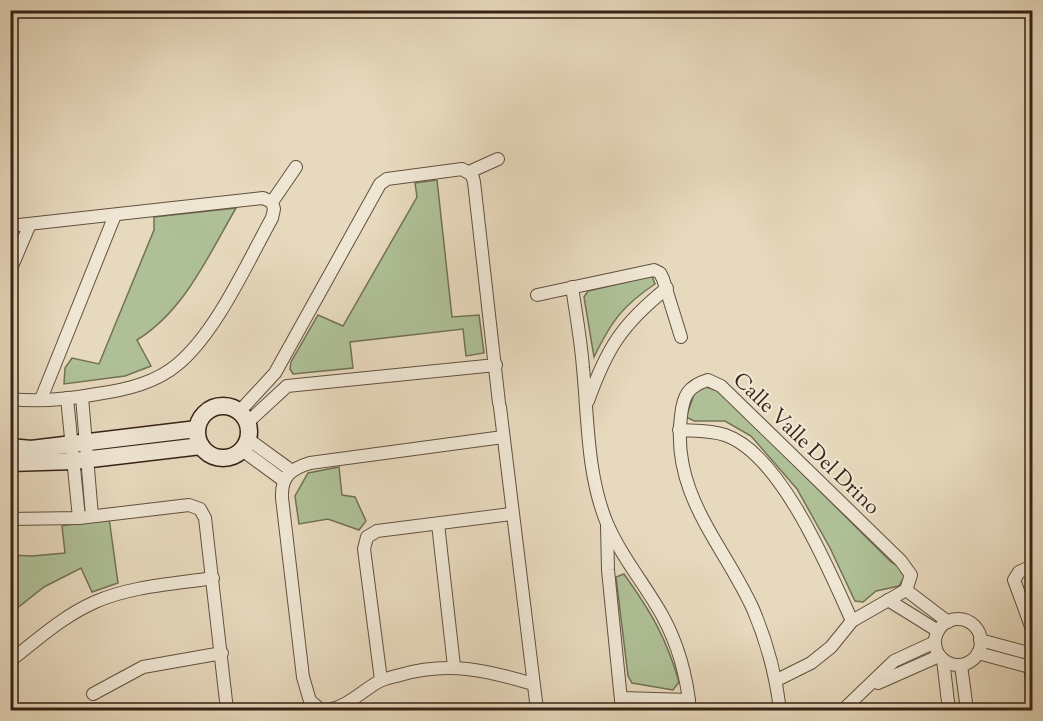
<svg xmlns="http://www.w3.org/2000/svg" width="1043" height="721" viewBox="0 0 1043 721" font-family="'Sorts Mill Goudy',serif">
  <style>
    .green { fill: #afc096; stroke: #727156; stroke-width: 1.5 }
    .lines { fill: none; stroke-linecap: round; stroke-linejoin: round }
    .street-casing { stroke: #62503f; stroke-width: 14 }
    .secondary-casing { stroke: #362215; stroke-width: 19 }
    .street { stroke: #efe6d4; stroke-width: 12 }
    .secondary { stroke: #efe6d4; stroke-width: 16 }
    .labels { text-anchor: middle; stroke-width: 4.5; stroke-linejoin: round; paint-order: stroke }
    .street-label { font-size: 21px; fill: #362215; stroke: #efe6d4 }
  </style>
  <rect width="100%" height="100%" fill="#e7d9bd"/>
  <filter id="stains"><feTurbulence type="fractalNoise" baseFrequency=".00333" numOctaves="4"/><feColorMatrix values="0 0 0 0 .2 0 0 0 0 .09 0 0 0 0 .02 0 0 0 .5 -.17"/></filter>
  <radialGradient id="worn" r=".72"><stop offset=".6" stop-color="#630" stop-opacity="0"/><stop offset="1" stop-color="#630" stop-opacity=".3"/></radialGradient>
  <g class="green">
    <polygon points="437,180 452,317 479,315 484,353 466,356 463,329 350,342 353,368 293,374 290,369 291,362 318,315 343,326 417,197 415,183"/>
    <path d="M236,208C208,256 185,310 137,340L151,366L125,376L64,384L65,368L72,358L99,364L154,230V217Z"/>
    <path d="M652,276L655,284C622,306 611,322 594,357L584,297L588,291Z"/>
    <polygon points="706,387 718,391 737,408 891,562 900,567 905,576 899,586 876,591 863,602 855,601 830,548 797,489 751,436 725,421 694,421 686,417 696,389"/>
    <polygon points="339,467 342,495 355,497 366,521 359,530 328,519 299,524 295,496 308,473"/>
    <polygon points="109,518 118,583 92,592 81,568 44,587 11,613 11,555 32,556 65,553 62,526"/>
    <path d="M624,574C651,612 666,637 679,682L673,690L632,683L628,676L616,577Z"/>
  </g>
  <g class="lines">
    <g class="street-casing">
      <g id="street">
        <polyline points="10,12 15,10"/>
        <polyline points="469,172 498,159"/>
        <polyline points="10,226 263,198 272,202"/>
        <polyline points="10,271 30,224"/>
        <path d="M572,287C576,314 581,341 583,368C588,419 587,473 606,521C620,555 644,583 662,615C678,644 687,677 690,710"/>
        <polyline points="537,295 654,270 660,273 663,279 681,337"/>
        <polyline points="82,397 92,516"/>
        <polyline points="67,398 79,518"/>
        <path d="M10,399C39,402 70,399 97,394C125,390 156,383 178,364C217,331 247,263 272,218L274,209L272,202L296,167"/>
        <polyline points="41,399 115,215"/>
        <path d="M588,401C607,348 622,324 667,288"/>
        <polyline points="500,407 537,710"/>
        <polyline points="239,412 275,373 380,184 387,179 462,169 472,175 474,182 499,403"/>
        <polyline points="247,423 287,386 496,365"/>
        <path d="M679,430C694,431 710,430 725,435C781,454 829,570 852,621"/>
        <polyline points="248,439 292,471"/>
        <polyline points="242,450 283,480"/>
        <polyline points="10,519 79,518 189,505 200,509 205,518 227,710"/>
        <polyline points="438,524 454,666"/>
        <polyline points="607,525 608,570 622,710"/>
        <polyline points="1032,566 1019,572 1014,580 1032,629"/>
        <polyline points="906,590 948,622"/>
        <polyline points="888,600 938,631"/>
        <circle cx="958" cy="642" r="23"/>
        <polyline points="980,640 1032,654"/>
        <polyline points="978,653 1030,667"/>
        <polyline points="943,660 949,710"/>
        <polyline points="1032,660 1030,667 1032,680"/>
        <path d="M10,661C37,640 63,616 95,602C131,586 174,584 213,578"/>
        <polyline points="961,665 967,710"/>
        <polyline points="381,680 364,549 367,537 377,531 511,514"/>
        <path d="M777,680L811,663L831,647L852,621L906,590L911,575L901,561L721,386L708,380C688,386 683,396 681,416C671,495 723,543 753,609C767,642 776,676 780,710"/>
        <polyline points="878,683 939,656"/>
        <polyline points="93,694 143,667 222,653"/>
        <polyline points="622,698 689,700"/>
        <path d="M321,710L310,701L303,677L282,498C281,477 290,469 310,463L503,437"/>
        <path d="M325,710C345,709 362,691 378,682C385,678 393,677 400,675C448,661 486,670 533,684"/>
        <polyline points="843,710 894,661 935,642"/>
      </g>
    </g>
    <g class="secondary-casing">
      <g id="secondary">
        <circle cx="223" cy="432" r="26"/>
        <polyline points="10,447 31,449 197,429"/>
        <polyline points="10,463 74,461 201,446"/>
      </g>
    </g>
    <use href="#street" class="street"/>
    <use href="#secondary" class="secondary"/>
  </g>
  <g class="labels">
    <g class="street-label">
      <text transform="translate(807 443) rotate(44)" y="7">Calle Valle Del Drino</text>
    </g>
  </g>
  <rect width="1043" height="721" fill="none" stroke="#e7d9bd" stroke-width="36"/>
  <rect x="12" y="12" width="1019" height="697" fill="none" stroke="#362215" stroke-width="3"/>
  <rect x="18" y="18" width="1007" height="685" fill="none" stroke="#362215" stroke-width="1.5"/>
  <rect width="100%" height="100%" filter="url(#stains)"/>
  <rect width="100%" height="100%" fill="url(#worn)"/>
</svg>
